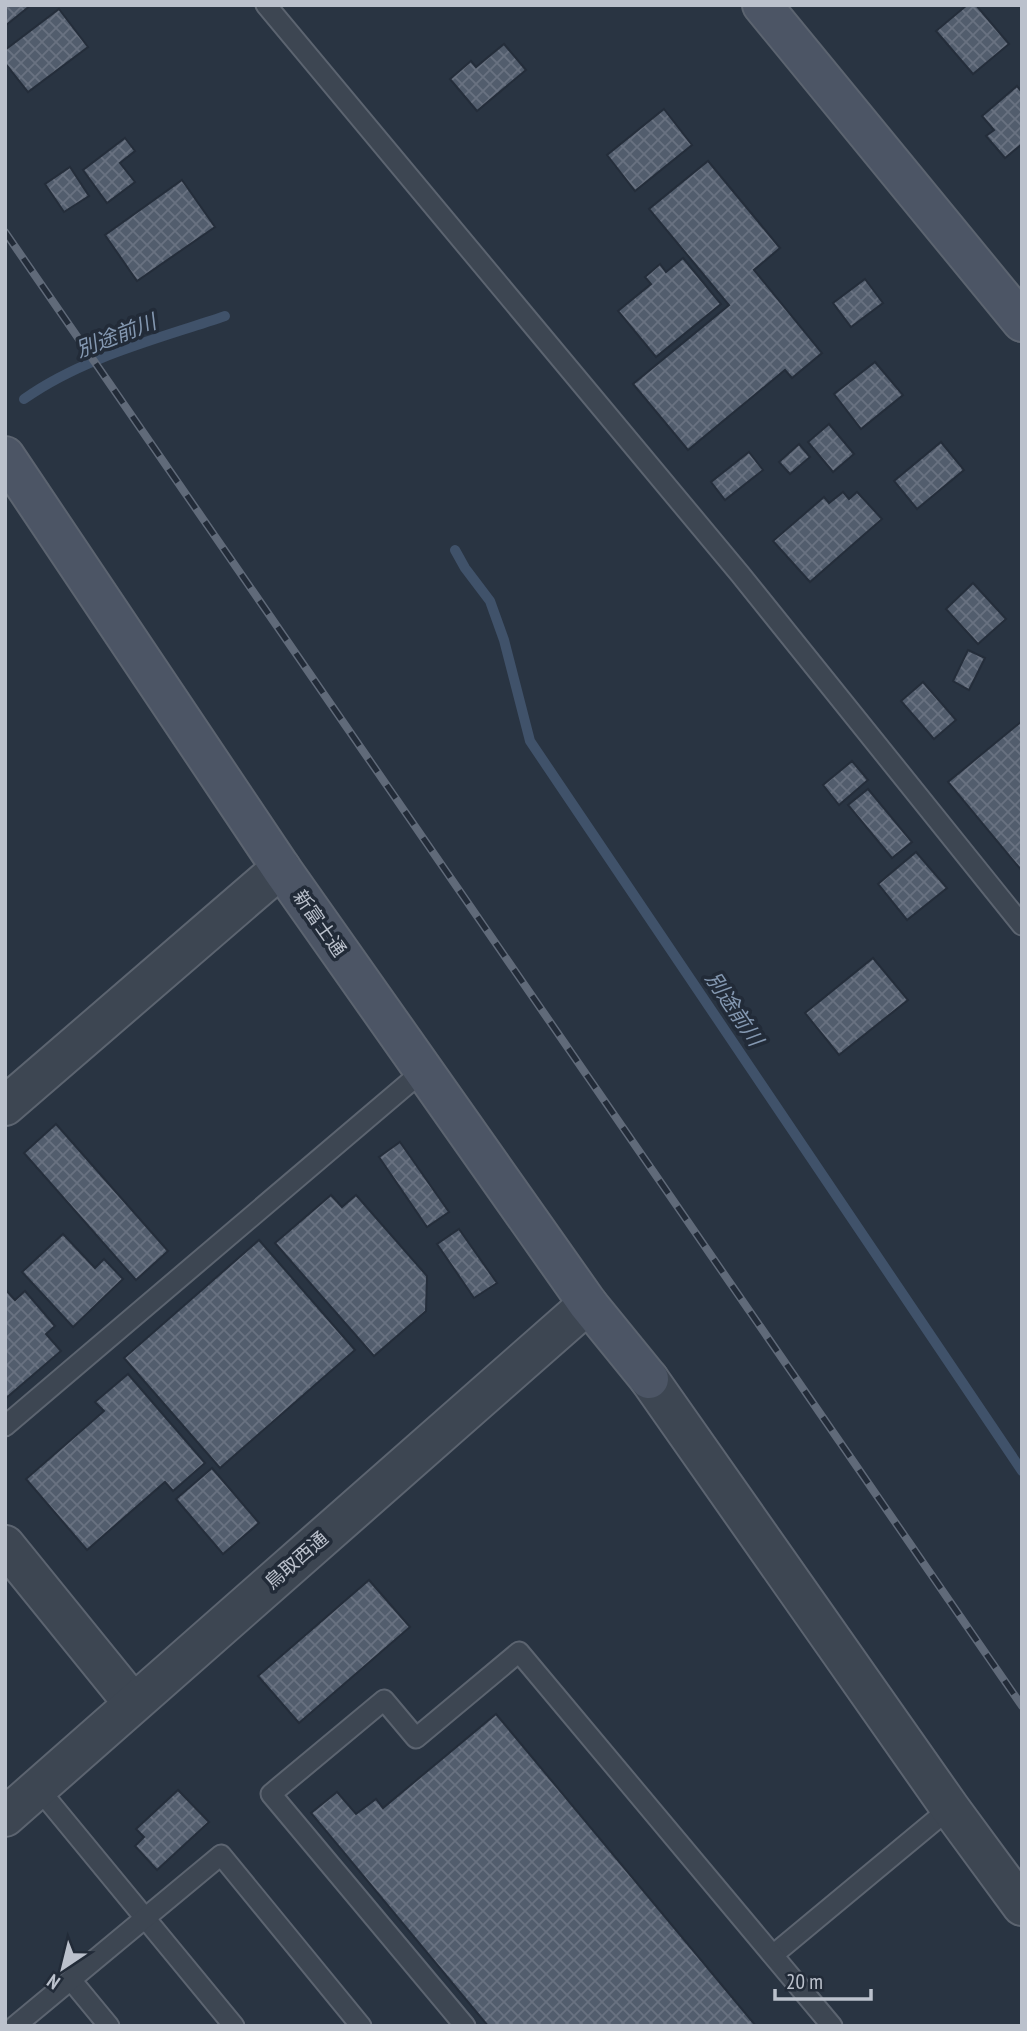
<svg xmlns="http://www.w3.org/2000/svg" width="1027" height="2031" viewBox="0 0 1027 2031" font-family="'PT Sans Narrow','Noto Sans JP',sans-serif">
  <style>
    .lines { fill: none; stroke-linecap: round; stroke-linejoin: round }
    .stream { stroke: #40526a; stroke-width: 10 }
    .building { fill: url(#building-cross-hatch); stroke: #242d3a; stroke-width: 2 }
    .lane-casing { stroke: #5c6470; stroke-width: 23 }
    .street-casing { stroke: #5c6470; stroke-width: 42 }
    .secondary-casing { stroke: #5c6470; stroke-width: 42 }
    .lane { stroke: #3d4652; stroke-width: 19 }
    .street { stroke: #3d4652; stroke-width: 38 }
    .secondary { stroke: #4c5565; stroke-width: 38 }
    .rail-casing { stroke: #606a79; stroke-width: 8 }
    .rail { stroke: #222b38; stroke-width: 5; stroke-dasharray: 16; stroke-linecap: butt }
    .labels { text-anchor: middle; stroke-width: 7; stroke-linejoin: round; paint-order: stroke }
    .street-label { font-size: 19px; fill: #bbc1cc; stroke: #222b38 }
    .water-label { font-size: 21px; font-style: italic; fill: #8498b1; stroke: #222b38 }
  </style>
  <defs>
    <pattern id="building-cross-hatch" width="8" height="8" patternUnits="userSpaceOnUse" patternTransform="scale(1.75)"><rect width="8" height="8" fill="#525d6d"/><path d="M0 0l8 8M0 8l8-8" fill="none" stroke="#697281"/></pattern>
  </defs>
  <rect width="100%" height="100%" fill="#293442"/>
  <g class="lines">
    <g class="stream">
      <path d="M24,399C83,357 158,339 225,316"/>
      <polyline points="455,550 465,568 490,601 504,640 530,741 1022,1471"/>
    </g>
  </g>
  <g class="building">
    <polygon points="5,5 31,5 5,26"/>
    <polygon points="967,5 976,5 1009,44 973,74 936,31"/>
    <polygon points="59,9 88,47 28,92 5,63 5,50"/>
    <polygon points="504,44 526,70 477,111 450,79 471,61 476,67"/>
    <polygon points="1017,86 1022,92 1022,144 1005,158 986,136 994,130 982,116"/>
    <polygon points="664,109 692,145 635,191 607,155"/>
    <polygon points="125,138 135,151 120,163 135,182 107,203 83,170"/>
    <polygon points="708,161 780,248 754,270 822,353 792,378 785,370 688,450 633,384 729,305 649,209"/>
    <polygon points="70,167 89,196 64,212 45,184"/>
    <polygon points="182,180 215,227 137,281 105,235"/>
    <polygon points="683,258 721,304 656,357 618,311 651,284 645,277 660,264 666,272"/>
    <polygon points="865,279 883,303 851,327 833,303"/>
    <polygon points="875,362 903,395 861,429 834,394"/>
    <polygon points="829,424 854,454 833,472 808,442"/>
    <polygon points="941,442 964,470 917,509 894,481"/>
    <polygon points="799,444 810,457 790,474 779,462"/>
    <polygon points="749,452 763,470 725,500 711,482"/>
    <polygon points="843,492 849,499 857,492 882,519 810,582 773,541 824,497 829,503"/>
    <polygon points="973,583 1006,619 978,644 946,609"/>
    <polygon points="968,650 985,658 969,690 953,681"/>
    <polygon points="923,682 956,720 934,739 901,701"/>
    <polygon points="1022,721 1022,871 948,782"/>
    <polygon points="852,761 868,780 839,805 823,785"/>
    <polygon points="868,789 912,842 892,858 848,805"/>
    <polygon points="916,852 947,888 907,920 878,884"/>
    <polygon points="873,958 908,1000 839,1055 805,1013"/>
    <polygon points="56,1124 168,1251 136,1280 24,1153"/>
    <polygon points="400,1142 449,1212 427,1227 379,1157"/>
    <polygon points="331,1195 342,1207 356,1195 427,1276 426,1311 374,1356 275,1243"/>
    <polygon points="459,1229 497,1283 474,1298 437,1244"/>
    <polygon points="63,1234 95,1268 104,1259 123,1279 73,1327 22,1272"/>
    <polygon points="259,1240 355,1350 220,1468 124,1358"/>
    <polygon points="5,1289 15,1300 25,1291 55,1326 46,1334 61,1351 5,1399"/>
    <polygon points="128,1374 205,1463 173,1491 165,1482 87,1550 26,1479 104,1411 95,1402"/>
    <polygon points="212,1468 259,1523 223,1554 176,1499"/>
    <polygon points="369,1580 410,1627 299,1723 258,1676"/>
    <polygon points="496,1714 756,2026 488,2026 311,1813 337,1792 356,1814 376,1799 383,1808"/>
    <polygon points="178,1790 209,1822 157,1870 135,1846 144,1837 136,1829"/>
  </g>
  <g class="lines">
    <g class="lane-casing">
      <g id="lane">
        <polyline points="266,5 740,574 1022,925"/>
        <polyline points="5,1426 424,1070"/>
        <polyline points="38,1788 234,2026"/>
        <polyline points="773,1955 950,1808"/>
        <polyline points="71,1980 109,2026"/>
        <polyline points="15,2026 221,1855 361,2026"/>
        <polyline points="465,2026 271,1794 384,1700 416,1738 519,1652 832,2026"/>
      </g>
    </g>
    <g class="street-casing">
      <g id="street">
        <polyline points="5,1106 281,868"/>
        <polyline points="649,1379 950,1808 1022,1906"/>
        <polyline points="5,1545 133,1703"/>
        <polyline points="5,1817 588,1304"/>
      </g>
    </g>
    <g class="secondary-casing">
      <g id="secondary">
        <polyline points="762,5 1022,322"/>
        <polyline points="5,456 281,868 588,1304 649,1379"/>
      </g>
    </g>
    <use href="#lane" class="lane"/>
    <use href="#street" class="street"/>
    <use href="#secondary" class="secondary"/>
    <g class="rail-casing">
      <polyline id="rail" points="5,232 1022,1706"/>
    </g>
    <use href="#rail" class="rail"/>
  </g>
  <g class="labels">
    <g class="street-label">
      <text transform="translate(320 923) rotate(55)" y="7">新富士通</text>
      <text transform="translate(296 1560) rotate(-41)" y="7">鳥取西通</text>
    </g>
    <g class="water-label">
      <text transform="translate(116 336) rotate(-21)" y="7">別途前川</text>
      <text transform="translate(734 1009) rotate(56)" y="7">別途前川</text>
    </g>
  </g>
  <rect width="1027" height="2031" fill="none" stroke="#bbc1cc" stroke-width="14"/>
  <g transform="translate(63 1968) rotate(215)" stroke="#222b38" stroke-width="5" paint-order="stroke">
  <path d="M0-5L12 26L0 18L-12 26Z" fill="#bbc1cc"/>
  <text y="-10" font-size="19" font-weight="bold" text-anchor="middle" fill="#bbc1cc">N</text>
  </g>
  <path d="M775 1989v10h96v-10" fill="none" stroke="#bbc1cc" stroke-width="3.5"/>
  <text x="786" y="1989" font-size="21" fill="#bbc1cc" stroke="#222b38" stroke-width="5" paint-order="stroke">20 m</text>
</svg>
